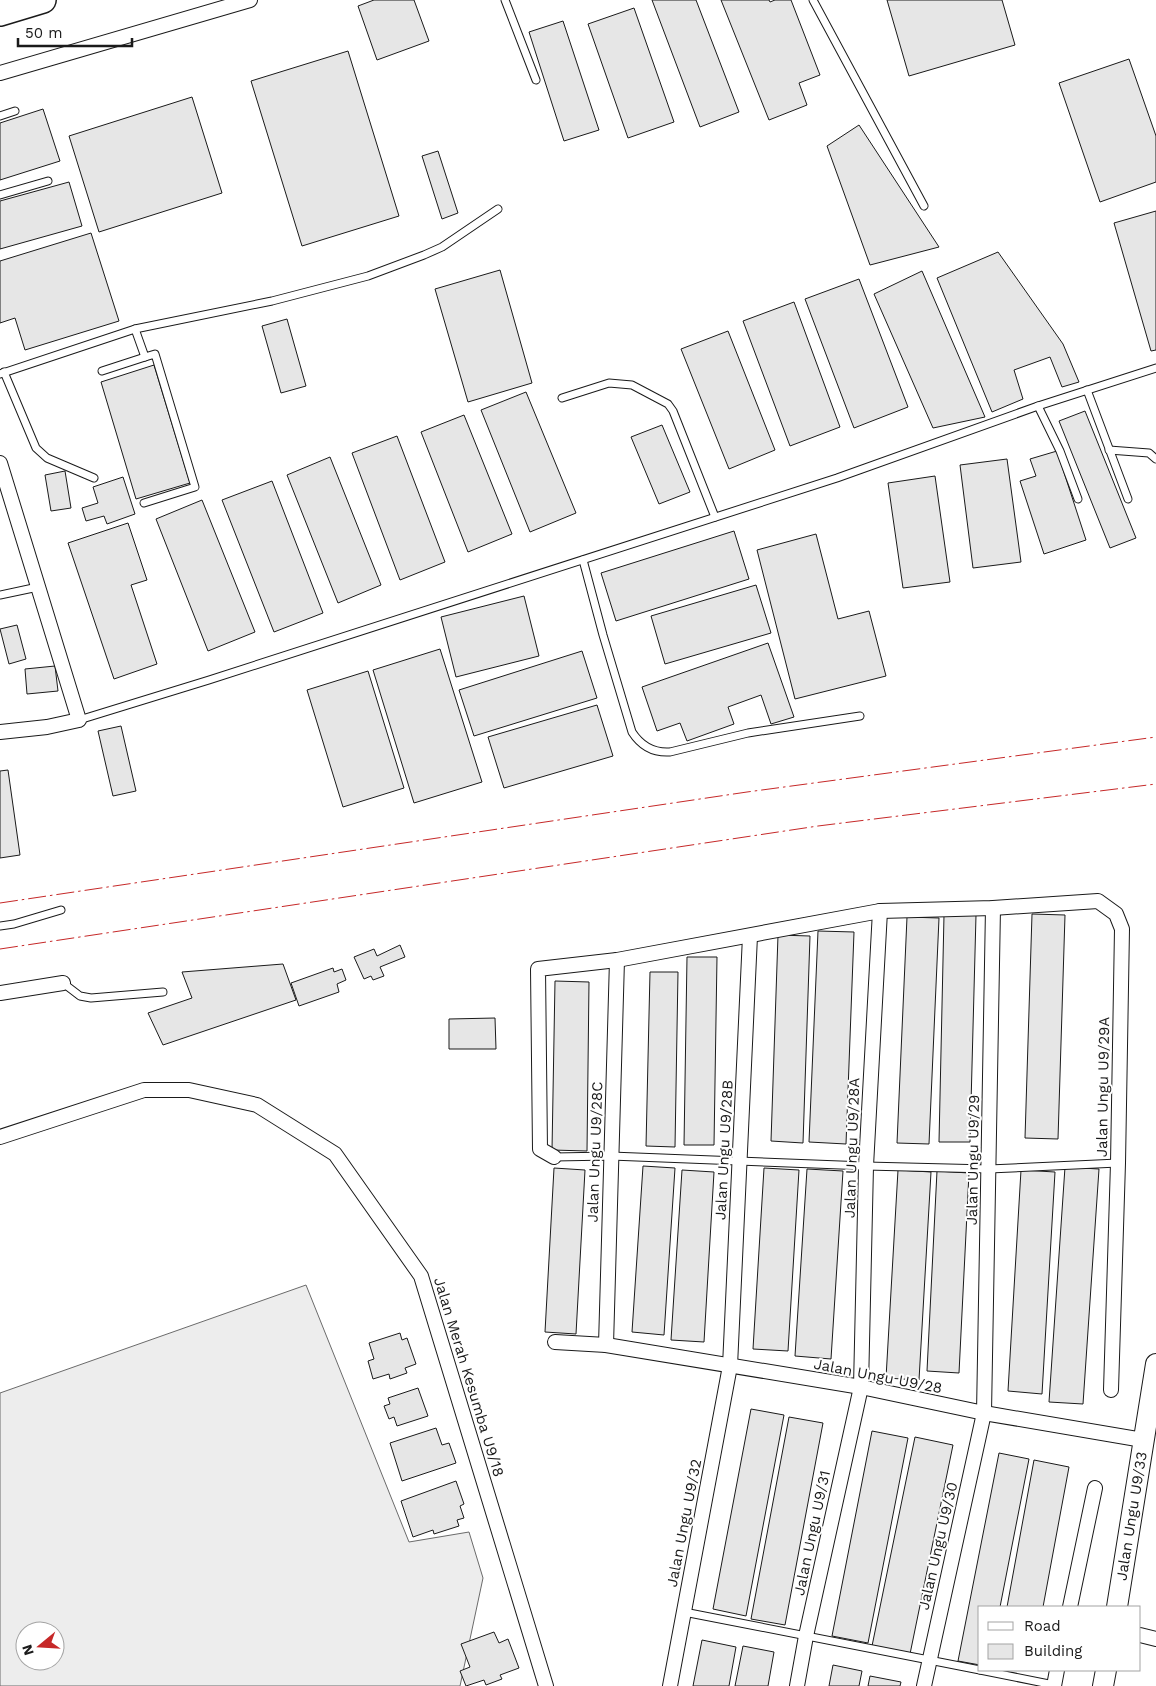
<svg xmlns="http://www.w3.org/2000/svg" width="1156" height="1686" viewBox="0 0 1156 1686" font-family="'Work Sans',sans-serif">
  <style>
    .built { fill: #ededed; stroke: #6a6a6a; fill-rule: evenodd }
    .building { fill: #e6e6e6; stroke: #1a1a1a }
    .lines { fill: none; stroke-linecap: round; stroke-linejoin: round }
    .lane-casing { stroke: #1a1a1a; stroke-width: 9 }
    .street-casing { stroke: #1a1a1a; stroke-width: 16 }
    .secondary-casing { stroke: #1a1a1a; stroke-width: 22 }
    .highway-casing { stroke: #1a1a1a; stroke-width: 28 }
    .lane { stroke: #fff; stroke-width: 7 }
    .street { stroke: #fff; stroke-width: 14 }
    .secondary { stroke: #fff; stroke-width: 20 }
    .highway { stroke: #fff; stroke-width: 25 }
    .power { stroke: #c62828; stroke-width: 1; stroke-dasharray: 18 4 2.5 4; stroke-linecap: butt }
    .labels { text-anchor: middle; stroke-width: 4; stroke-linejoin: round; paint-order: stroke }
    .street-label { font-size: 15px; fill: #1a1a1a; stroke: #fff }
  </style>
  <rect width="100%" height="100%" fill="#fff"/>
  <path class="built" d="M306,1285L409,1542L469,1532L483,1578L460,1686H0V1393ZM25,1631H55V1661H25Z"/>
  <g class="building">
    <polygon points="374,0 414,0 429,41 377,60 358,6"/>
    <polygon points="652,0 696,0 739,112 700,127"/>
    <polygon points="721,0 769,0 770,2 775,0 791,0 820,75 799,83 807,105 769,120"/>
    <polygon points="887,0 1002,0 1015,45 909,76"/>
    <polygon points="634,8 674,122 628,138 588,24"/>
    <polygon points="563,21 599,130 564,141 529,32"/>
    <polygon points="348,51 399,216 302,246 251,81"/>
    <polygon points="1129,59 1156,136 1156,182 1100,202 1059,83"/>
    <polygon points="192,97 222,193 99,232 69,136"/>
    <polygon points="43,109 60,161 0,180 0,123"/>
    <polygon points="859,125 939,247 870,265 827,146"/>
    <polygon points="438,151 458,213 442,219 422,156"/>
    <polygon points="69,182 82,226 0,249 0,201"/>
    <polygon points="1156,211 1156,350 1151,351 1114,223"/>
    <polygon points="91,233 119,321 25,350 15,318 0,323 0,261"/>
    <polygon points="998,252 1063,344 1079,382 1062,387 1050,357 1014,370 1023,399 992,412 937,278"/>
    <polygon points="500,270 532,383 468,402 435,289"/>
    <polygon points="922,271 985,417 933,428 874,294"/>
    <polygon points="859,279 908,407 854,428 805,299"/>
    <polygon points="794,302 840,427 790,446 743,321"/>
    <polygon points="287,319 306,386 281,393 262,326"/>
    <polygon points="728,331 775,450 729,469 681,349"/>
    <polygon points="154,365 190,483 136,499 101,382"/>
    <polygon points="526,392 576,513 530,532 481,410"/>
    <polygon points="1085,411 1136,538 1110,548 1059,421"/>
    <polygon points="464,415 512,534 468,552 421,432"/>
    <polygon points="662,425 690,492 659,504 631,437"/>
    <polygon points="397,436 445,562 400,580 352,453"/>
    <polygon points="1057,451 1086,540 1044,554 1020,481 1036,476 1030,459"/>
    <polygon points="330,457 381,585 338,603 287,475"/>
    <polygon points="1007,459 1021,562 973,568 960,465"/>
    <polygon points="65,471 71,508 51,511 45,475"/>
    <polygon points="935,476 950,582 903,588 888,483"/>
    <polygon points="123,477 135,514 107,524 104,516 86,521 82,508 98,503 93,487"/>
    <polygon points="272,481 323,613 274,632 222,500"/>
    <polygon points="202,500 255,632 208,651 156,519"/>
    <polygon points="128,523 147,580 131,585 157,664 114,679 68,543"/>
    <polygon points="734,531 749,579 616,621 601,573"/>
    <polygon points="816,534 838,619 869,611 886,676 795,699 757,550"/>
    <polygon points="756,585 771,633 665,664 651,616"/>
    <polygon points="524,596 539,656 456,677 441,617"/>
    <polygon points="17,625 26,659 9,664 0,629"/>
    <polygon points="768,643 794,717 771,724 761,695 728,707 734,724 687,741 680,723 657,731 642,687"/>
    <polygon points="440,649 482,782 414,803 373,670"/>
    <polygon points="582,651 597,698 474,736 459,690"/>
    <polygon points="55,666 58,691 27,694 25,669"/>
    <polygon points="368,671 404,788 343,807 307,690"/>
    <polygon points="597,705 613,756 504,788 488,737"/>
    <polygon points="121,726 136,791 113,796 98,731"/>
    <polygon points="8,770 20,855 0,858 0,771"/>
    <polygon points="1032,914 1065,915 1058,1139 1025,1138"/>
    <polygon points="944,915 976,915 970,1142 939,1142"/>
    <polygon points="907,917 939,918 929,1144 897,1143"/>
    <polygon points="818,931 854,932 846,1144 809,1142"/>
    <polygon points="778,935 810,936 803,1143 771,1141"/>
    <polygon points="400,945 405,957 380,967 384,976 373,980 371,976 364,979 354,957 374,949 377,956"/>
    <polygon points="687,957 717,957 714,1145 684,1145"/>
    <polygon points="283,964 296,1000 163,1045 148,1013 192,998 182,972"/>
    <polygon points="333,968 334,972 342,969 346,980 337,984 339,992 299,1006 291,983"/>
    <polygon points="650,972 678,972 675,1147 646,1146"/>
    <polygon points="555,981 589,982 587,1151 552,1150"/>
    <polygon points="495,1018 496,1049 449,1049 449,1019"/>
    <polygon points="643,1166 675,1168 664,1335 632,1332"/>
    <polygon points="1065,1167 1099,1169 1083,1404 1049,1402"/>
    <polygon points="554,1168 585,1170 576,1334 545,1332"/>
    <polygon points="764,1168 799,1170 788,1351 753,1349"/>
    <polygon points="807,1169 843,1171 831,1359 795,1356"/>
    <polygon points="682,1170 714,1172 704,1342 671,1340"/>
    <polygon points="898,1170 931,1172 919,1380 886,1378"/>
    <polygon points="1021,1170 1055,1172 1042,1394 1008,1391"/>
    <polygon points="937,1171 969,1173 959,1373 927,1371"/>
    <polygon points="400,1333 402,1340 407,1338 416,1364 405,1368 407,1373 390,1379 389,1374 373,1379 368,1361 374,1359 369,1343"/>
    <polygon points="418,1388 428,1416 397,1426 394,1417 389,1419 384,1406 390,1404 388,1398"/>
    <polygon points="751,1409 784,1415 746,1616 713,1609"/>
    <polygon points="789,1417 823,1423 785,1625 751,1619"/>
    <polygon points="436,1428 442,1445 449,1443 456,1463 402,1481 390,1443"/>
    <polygon points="872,1431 908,1438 868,1643 832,1636"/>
    <polygon points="915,1437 953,1445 910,1654 872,1646"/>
    <polygon points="999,1453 1029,1459 1000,1607 980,1607 980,1665 958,1661"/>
    <polygon points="1034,1460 1069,1467 1043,1607 1007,1607"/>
    <polygon points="456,1481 464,1504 460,1506 464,1518 457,1520 459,1526 434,1534 433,1530 413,1537 401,1501"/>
    <polygon points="494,1632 499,1643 508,1639 519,1668 500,1675 502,1679 486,1685 484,1680 466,1686 460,1671 470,1667 461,1644"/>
    <polygon points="702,1640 736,1647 729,1686 693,1686"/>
    <polygon points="743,1646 774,1652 768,1686 735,1686"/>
    <polygon points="833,1665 862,1671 859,1686 829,1686"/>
    <polygon points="870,1676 901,1682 900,1686 868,1686"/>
  </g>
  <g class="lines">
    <g class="lane-casing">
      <g id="lane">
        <polyline points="505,0 536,80"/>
        <polyline points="813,0 924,206"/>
        <polyline points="0,116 15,111"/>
        <polyline points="0,195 48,181"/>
        <polyline points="135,329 145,357 155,354 195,487 144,503"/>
        <polyline points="102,371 145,357"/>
        <polyline points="4,372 36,448 47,458 94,478"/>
        <polyline points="0,374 135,329 272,301 368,276 424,255 442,247 498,209"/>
        <polyline points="1087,390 1128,499"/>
        <polyline points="562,398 609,383 632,385 668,404 673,411 715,517"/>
        <polyline points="1038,406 1060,451 1078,499"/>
        <polyline points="1109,450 1149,453 1156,459"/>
        <path d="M583,560L603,635L632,732C641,746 654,753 670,752L748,733L860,716"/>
        <polyline points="0,595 38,587"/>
        <polyline points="79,720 209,680 837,478 1038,406 1156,368"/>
        <polyline points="0,926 14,924 61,910"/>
        <polyline points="63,983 80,996 91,998 163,992"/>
        <polyline points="554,1157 611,1156 866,1166 989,1169 1118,1163"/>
        <polyline points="684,1612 980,1670"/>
        <polyline points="980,1670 1054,1685"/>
      </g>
    </g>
    <g class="street-casing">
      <g id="street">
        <polyline points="0,73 250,0"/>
        <polyline points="0,463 79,720 47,727 0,732"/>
        <polyline points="0,993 63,983"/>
        <polyline points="0,1137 144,1090 189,1090 257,1105 335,1154 421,1276 546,1686"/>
        <polyline points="554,1157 540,1149 538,969 617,960 880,911 993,908 1098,901 1116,914 1122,929 1118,1163 1111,1390"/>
        <polyline points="555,1342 606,1345 861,1387 984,1413 1143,1440"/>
        <polyline points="606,1345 617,960"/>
        <polyline points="1070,1607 1095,1488"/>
        <polyline points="1140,1635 1156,1639"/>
        <polyline points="670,1686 730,1366 750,936"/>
        <polyline points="797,1686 806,1636 861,1387 866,1166 880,911"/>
        <polyline points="924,1686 984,1413 993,908"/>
        <polyline points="1054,1686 1057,1670"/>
      </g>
    </g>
    <g class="secondary-casing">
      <g id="secondary">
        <path id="s1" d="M1117,1607L1156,1364"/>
        <polyline points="1103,1686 1106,1670"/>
      </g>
    </g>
    <g class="highway-casing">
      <polyline id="highway" points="0,13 43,0"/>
    </g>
    <use href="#lane" class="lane"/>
    <use href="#street" class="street"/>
    <use href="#secondary" class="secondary"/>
    <use href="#highway" class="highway"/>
    <g class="power">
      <polyline points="0,903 747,792 1156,737"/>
      <polyline points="0,949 818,826 1156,784"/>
    </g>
  </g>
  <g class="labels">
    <g class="street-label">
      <text transform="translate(1103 1087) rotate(-89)" y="5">Jalan Ungu U9/29A</text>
      <text transform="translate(852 1148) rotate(-88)" y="5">Jalan Ungu U9/28A</text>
      <text transform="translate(724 1150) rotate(-87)" y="5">Jalan Ungu U9/28B</text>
      <text transform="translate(595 1152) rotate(-88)" y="5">Jalan Ungu U9/28C</text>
      <text transform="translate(973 1160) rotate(-89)" y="5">Jalan Ungu U9/29</text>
      <text transform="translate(878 1376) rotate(11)" y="5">Jalan Ungu U9/28</text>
      <text transform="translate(469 1377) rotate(73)" y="5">Jalan Merah Kesumba U9/18</text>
      <text dy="5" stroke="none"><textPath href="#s1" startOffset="92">Jalan Ungu U9/33</textPath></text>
      <text transform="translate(684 1523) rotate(-79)" y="5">Jalan Ungu U9/32</text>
      <text transform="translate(812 1533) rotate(-78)" y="5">Jalan Ungu U9/31</text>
      <text transform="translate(938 1546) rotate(-77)" y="5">Jalan Ungu U9/30</text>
    </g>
  </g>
  <rect x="978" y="1606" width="162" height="65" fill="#ffffff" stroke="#a3a3a3"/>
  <rect x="988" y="1622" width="25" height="8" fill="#ffffff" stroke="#a3a3a3"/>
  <text x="1024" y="1631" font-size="15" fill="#1a1a1a">Road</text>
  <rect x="988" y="1644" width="25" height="15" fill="#e6e6e6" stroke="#a3a3a3"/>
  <text x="1024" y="1656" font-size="15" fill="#1a1a1a">Building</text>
  <g transform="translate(40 1646) rotate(252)"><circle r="24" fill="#ffffff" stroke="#a3a3a3"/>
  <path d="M0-4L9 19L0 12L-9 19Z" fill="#c62828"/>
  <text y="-8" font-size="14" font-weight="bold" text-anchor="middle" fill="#1a1a1a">N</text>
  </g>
  <path d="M18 38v8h114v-8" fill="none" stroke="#1a1a1a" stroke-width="2.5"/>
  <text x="25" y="38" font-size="15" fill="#1a1a1a" stroke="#ffffff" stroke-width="4" paint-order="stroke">50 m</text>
</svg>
